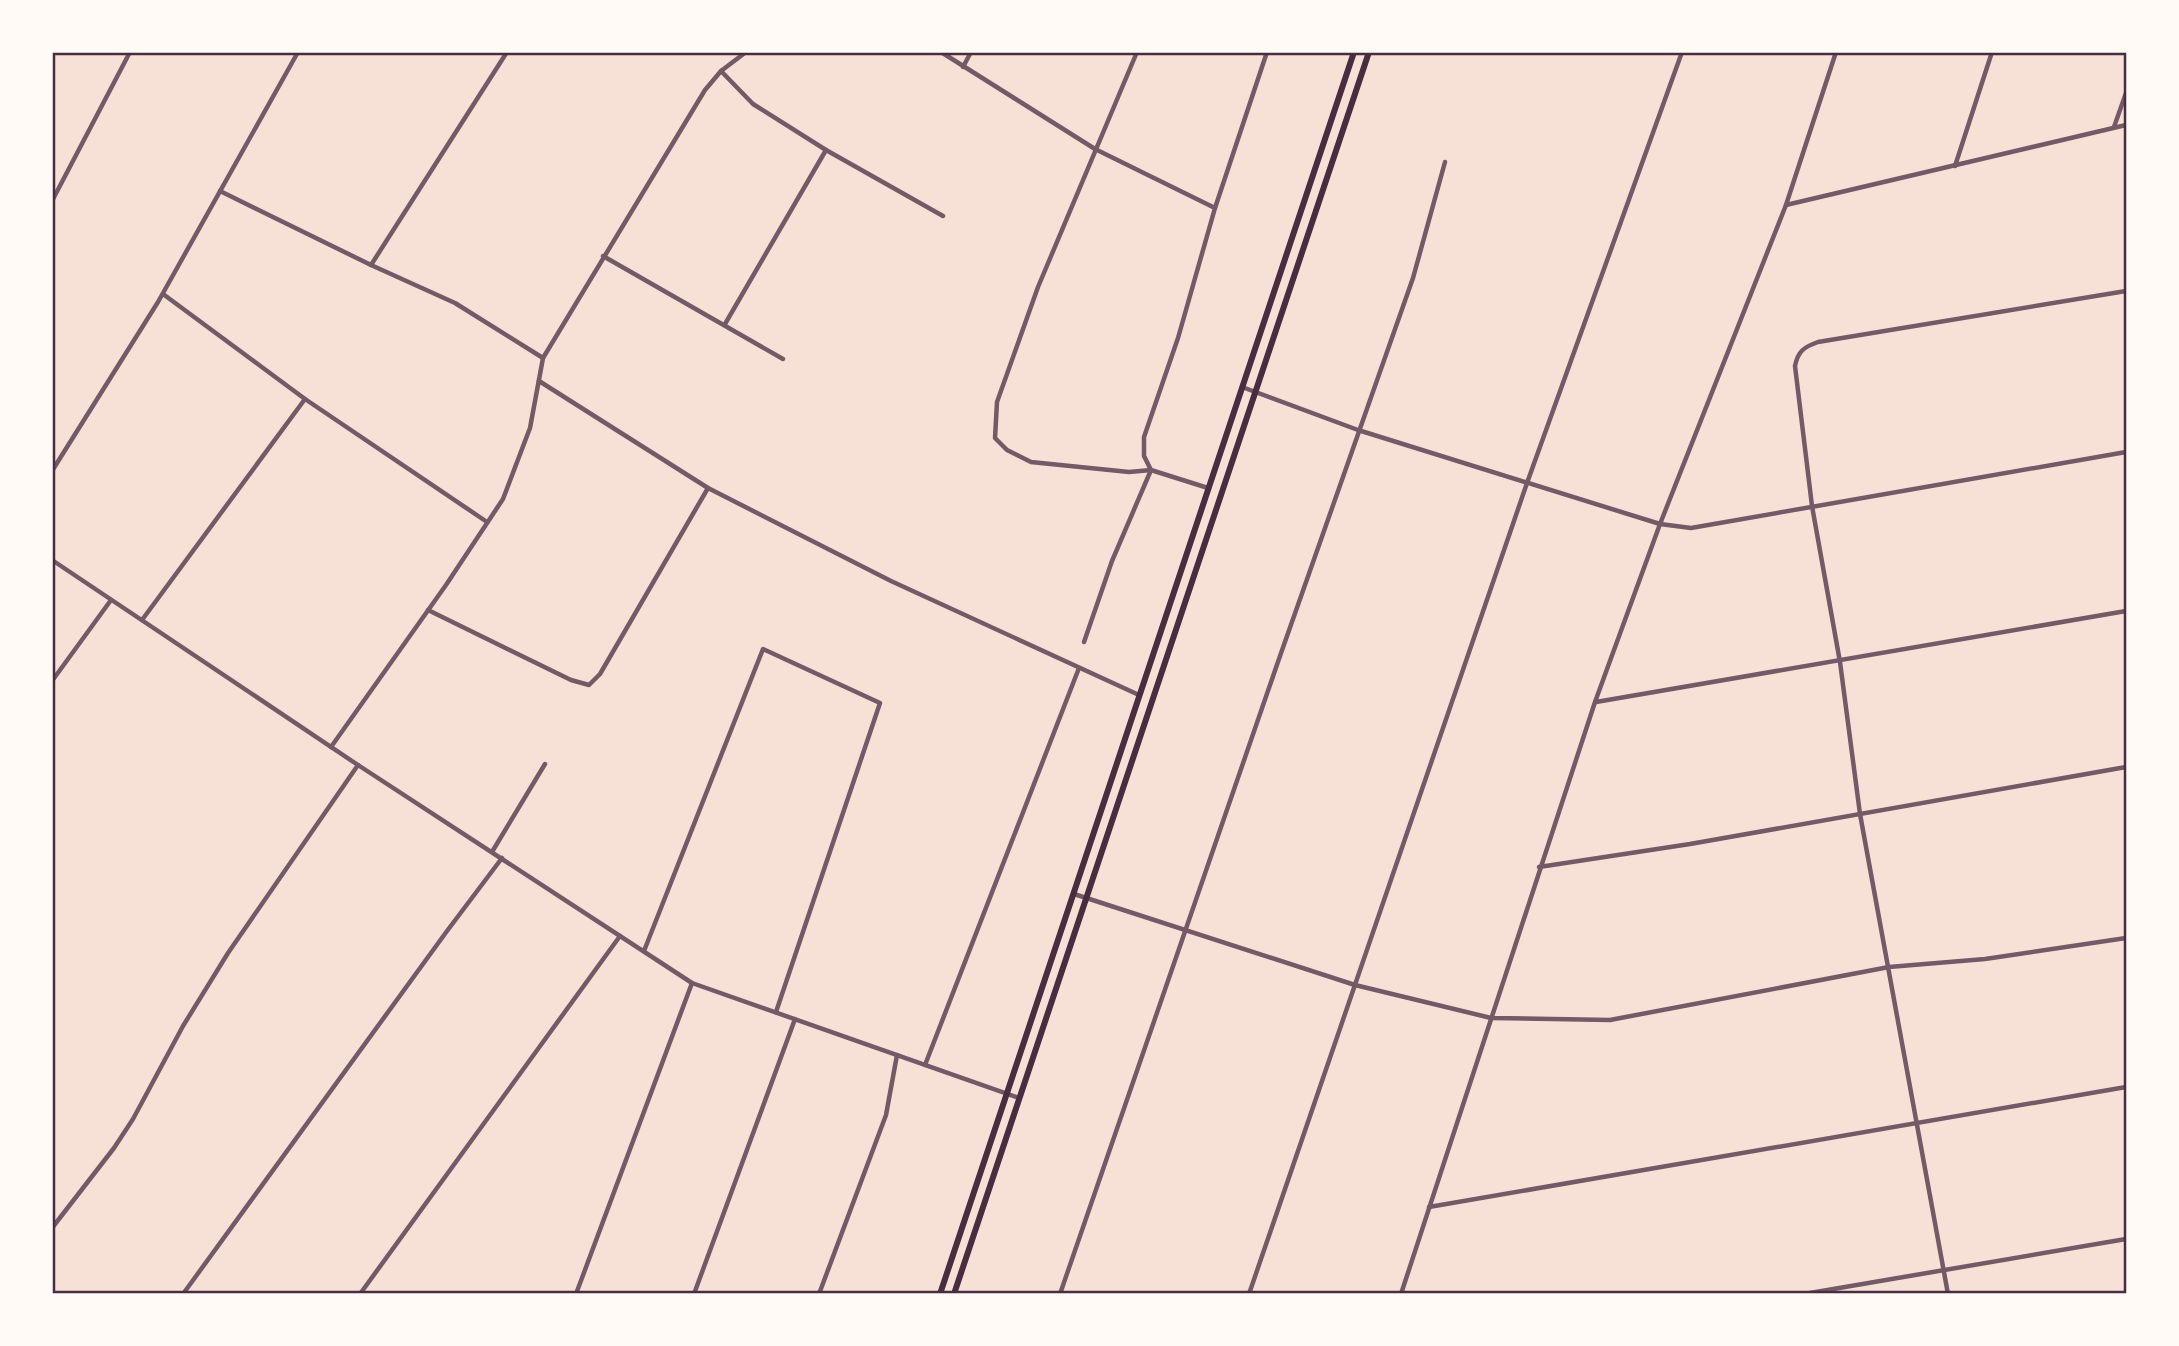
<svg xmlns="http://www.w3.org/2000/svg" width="2179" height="1346" viewBox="0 0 2179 1346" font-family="'Roboto Serif',serif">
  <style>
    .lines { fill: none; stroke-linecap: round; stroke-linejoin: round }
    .minor { stroke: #755966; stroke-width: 4.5 }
    .secondary { stroke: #4a2c40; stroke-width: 6 }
    .neatline { fill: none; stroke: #4a2c40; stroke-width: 2.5 }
  </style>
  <rect width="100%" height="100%" fill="#f7e1d7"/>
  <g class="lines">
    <g class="minor">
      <polyline points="941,52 1095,149 1215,208"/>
      <polyline points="1137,52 1038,287 997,402 995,438 1007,450 1031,462 1129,472 1151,470 1208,488"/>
      <polyline points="963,67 971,52"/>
      <polyline points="721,71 753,104 826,150 943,216"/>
      <polyline points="2114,127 2126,93"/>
      <polyline points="1955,166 1992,52"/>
      <polyline points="220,191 371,265 455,303 543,358"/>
      <polyline points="52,201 130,52"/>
      <polyline points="1786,205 2126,125"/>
      <polyline points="603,256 783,359"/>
      <polyline points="371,265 507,52"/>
      <polyline points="163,294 305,399 487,522"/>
      <polyline points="725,324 826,150"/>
      <polyline points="539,381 708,488 891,581 1139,695"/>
      <polyline points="1242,387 1358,430 1660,524 1691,528 2126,452"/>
      <polyline points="52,471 158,302 298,52"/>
      <polyline points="52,560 358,765 692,983 1019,1098"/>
      <polyline points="428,610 571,680 589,685 600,674 708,488"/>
      <polyline points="142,620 305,399"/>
      <polyline points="1084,642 1112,561 1151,470 1144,456 1144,437 1178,338 1215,208 1267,52"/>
      <polyline points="52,681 111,600"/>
      <polyline points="1596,702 2126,611"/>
      <polyline points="331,747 446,585 503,499 530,428 543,358 705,90 721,71 746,52"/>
      <polyline points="492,852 545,764"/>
      <polyline points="1539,867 1690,844 2126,767"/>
      <polyline points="1074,894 1355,985 1491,1018 1610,1020 1889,967 1985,959 2126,938"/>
      <polyline points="644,951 763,649 880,703 776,1012"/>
      <polyline points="925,1065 1079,668"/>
      <polyline points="1429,1207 2126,1087"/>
      <polyline points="52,1228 114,1148 133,1119 183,1026 228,953 358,765"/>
      <polyline points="183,1294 447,931 502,858"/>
      <polyline points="360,1294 620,936"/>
      <polyline points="576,1294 692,983"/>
      <polyline points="694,1294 795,1019"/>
      <polyline points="819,1294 886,1115 897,1055"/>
      <polyline points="1060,1294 1280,656 1413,278 1445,162"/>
      <polyline points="1249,1294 1527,483 1682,52"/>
      <polyline points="1401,1294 1595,702 1660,524 1786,205 1836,52"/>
      <polyline points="1804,1294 2126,1239"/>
      <path d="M1948,1294L1860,814L1840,662L1812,506L1795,366C1798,351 1804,347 1818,342L2126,291"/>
    </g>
    <g class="secondary">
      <polyline points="940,1294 1354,52"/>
      <polyline points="954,1294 1369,52"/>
    </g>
  </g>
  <rect width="2179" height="1346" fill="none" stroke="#fffaf5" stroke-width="108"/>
  <rect x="54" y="54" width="2071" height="1238" class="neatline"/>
</svg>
